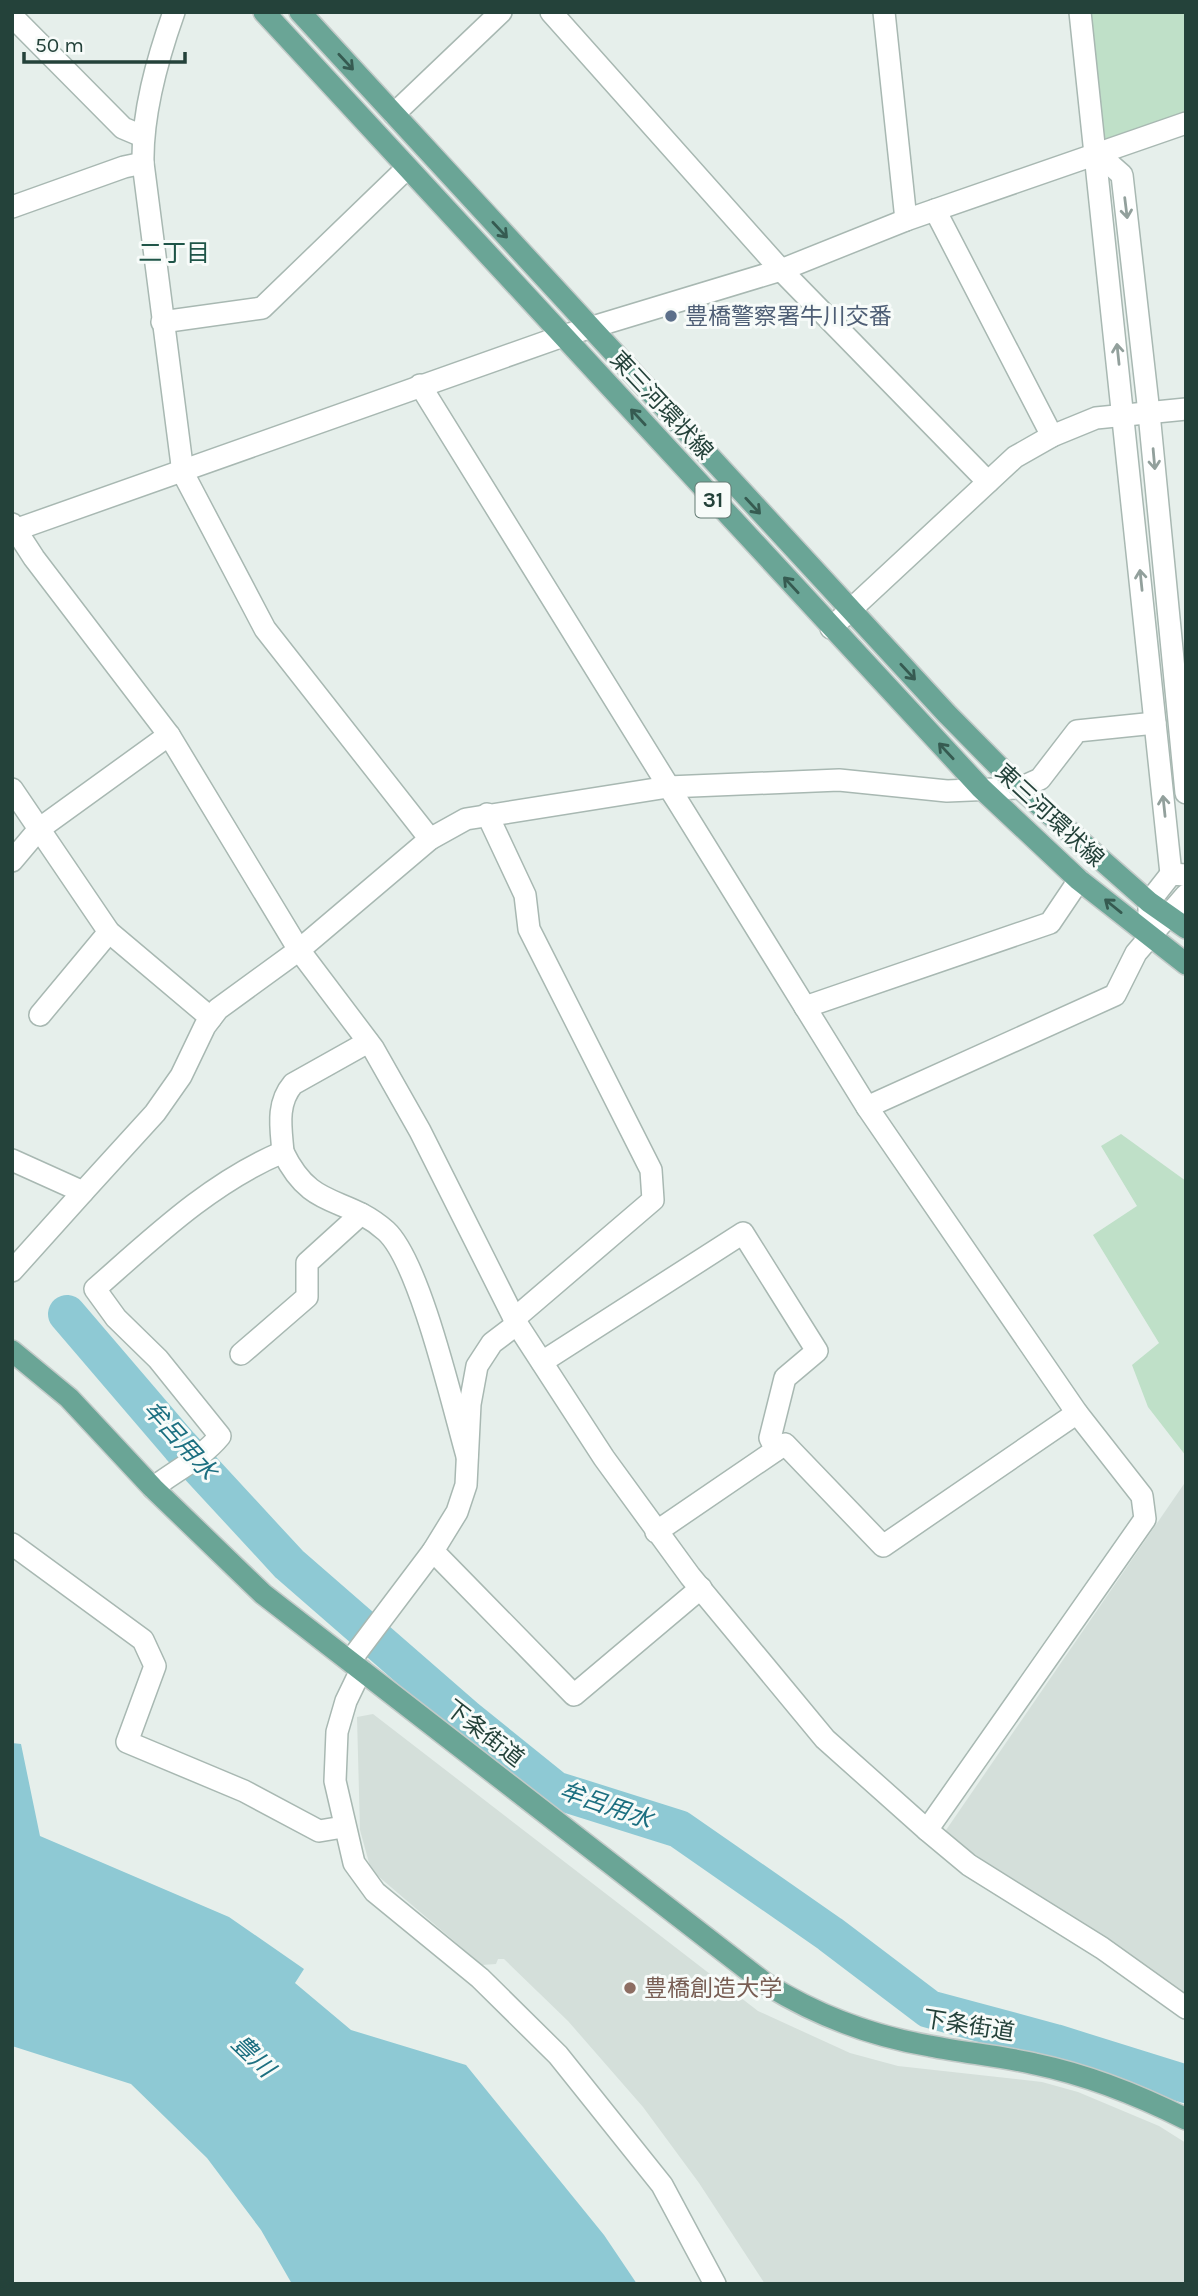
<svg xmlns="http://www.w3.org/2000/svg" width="1198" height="2296" viewBox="0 0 1198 2296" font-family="Karla,'Noto Sans JP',sans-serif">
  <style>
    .built { fill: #d4dfda }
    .green { fill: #bfe0c8 }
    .water { fill: #8ec9d4 }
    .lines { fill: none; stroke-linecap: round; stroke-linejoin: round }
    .river { stroke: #8ec9d4; stroke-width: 38 }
    .minor-casing { stroke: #a8b8b2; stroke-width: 24 }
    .major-casing { stroke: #c2cac8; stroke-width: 24 }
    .minor { stroke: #fff; stroke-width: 21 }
    .major { stroke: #6aa596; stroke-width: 21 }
    .oneway { stroke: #365b51 }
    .oneway2 { stroke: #92a09c }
    .service-dot { fill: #5c6f8a; stroke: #f7fbf9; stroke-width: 2.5 }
    .education-dot { fill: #8d6e63; stroke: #f7fbf9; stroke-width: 2.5 }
    .labels { text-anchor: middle; stroke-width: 6; stroke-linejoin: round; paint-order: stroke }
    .shield { fill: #f7fbf9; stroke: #637a73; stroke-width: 2 }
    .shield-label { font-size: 21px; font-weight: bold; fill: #24423a }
    .service-label { font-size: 23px; fill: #4e5e75; stroke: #f7fbf9; text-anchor: start }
    .street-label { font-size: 23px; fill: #24423a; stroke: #f7fbf9 }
    .education-label { font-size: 23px; fill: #785e54; stroke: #f7fbf9; text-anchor: start }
    .neighbourhood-label { font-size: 24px; fill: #1f5548; stroke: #f7fbf9 }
    .water-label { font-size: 24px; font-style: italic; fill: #1c6f80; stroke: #f7fbf9 }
  </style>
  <rect width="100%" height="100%" fill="#e6efeb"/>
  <g class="built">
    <polygon points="1186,1481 1186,2000 944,1833"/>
    <polygon points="373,1714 758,2011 850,2053 898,2066 1042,2082 1078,2092 1159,2126 1186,2143 1186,2284 765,2284 699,2183 643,2107 568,2021 504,1959 498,1959 496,1964 482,1965 371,1870 360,1830 357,1717"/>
  </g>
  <g class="green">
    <polygon points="1080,12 1186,12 1186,123 1096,152"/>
    <polygon points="1121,1134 1186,1181 1186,1456 1148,1407 1132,1365 1159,1343 1093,1235 1137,1206 1101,1146"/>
  </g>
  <polygon class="water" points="12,1743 21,1744 40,1836 229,1917 304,1969 295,1983 351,2030 466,2065 604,2235 637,2284 292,2284 261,2230 207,2158 131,2084 12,2046"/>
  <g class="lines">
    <polyline class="river" points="67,1314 180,1446 289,1564 467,1719 555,1790 679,1829 830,1934 929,2009 1055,2043 1186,2084"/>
    <g class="minor-casing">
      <g id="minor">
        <path d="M174,12C157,60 142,113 143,163L183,473L265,629L430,839"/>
        <polyline points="551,12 781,270 988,482"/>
        <polyline points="884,12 906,220"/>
        <polyline points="1080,12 1171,874"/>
        <polyline points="12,16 123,128 142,136"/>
        <polyline points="394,114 501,12"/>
        <polyline points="1096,152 1122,175 1149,413 1186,793"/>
        <polyline points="12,207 124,167 143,163"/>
        <polyline points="935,210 1052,436"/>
        <polyline points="162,322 262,308 406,169"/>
        <polyline points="420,385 867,1107 1077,1413 1142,1496 1145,1519 927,1830"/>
        <polyline points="12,524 34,558 169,735 299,950 373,1048 420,1131 517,1324 604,1458 690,1576 825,1739 927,1830 969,1865 1102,1948 1186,2008"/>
        <polyline points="12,531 563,336 781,270 906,220 1186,123"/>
        <polyline points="831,628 1015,457 1052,436 1096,418 1186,409"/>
        <polyline points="12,789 109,932 211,1018"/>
        <polyline points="487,814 525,895 529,929 651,1170 653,1200 514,1319"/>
        <polyline points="12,861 39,829 169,735"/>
        <polyline points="1149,919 1149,902 1171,874 1186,875"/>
        <polyline points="805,1007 1050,923 1079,880"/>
        <polyline points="40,1015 109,932"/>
        <polyline points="867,1107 1115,995 1136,953 1186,895"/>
        <path d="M283,1152C281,1128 276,1104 293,1084L368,1042"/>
        <polyline points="12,1160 83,1192 155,1113 181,1076 205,1026 218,1009 299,950 430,839 466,819 668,787 839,780 947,791 1020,788 1040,779 1077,731 1155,723"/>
        <polyline points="12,1271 83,1192"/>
        <polyline points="241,1354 307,1297 307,1263 361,1214"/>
        <polyline points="542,1362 743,1233 817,1351 785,1378 770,1438 776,1450"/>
        <path d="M153,1488C175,1471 202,1458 220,1436L158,1359L116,1318L95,1289C153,1238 211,1182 283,1152C312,1212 344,1194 386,1231C420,1262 453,1407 467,1456"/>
        <polyline points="656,1532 785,1444 883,1546 1077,1413"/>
        <polyline points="12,1544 143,1640 155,1666 127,1742 244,1791 319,1831 343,1827"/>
        <polyline points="433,1551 574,1695 701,1588"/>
        <polyline points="350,1661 433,1551 457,1512 466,1485 470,1404 477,1366 492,1343 517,1324"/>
        <polyline points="361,1670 346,1701 337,1732 335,1781 354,1863 375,1892 480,1978 558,2055 662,2185 715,2284"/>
      </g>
    </g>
    <g class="major-casing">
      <g id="major">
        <polyline points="264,12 981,788 1079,880 1186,964"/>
        <polyline points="300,12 947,714 1020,788 1149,902 1186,928"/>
        <path d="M12,1351L69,1398L153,1488L263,1594L766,1984C816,2015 871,2036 930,2046C965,2053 1001,2056 1035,2064C1088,2075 1138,2095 1186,2119"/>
      </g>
    </g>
    <use href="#minor" class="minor"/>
    <use href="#major" class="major"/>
  </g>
  <defs><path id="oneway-shaft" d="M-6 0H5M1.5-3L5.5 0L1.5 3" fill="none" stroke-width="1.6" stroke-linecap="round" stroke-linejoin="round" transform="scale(1.75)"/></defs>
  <g class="oneway">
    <use href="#oneway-shaft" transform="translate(346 62) rotate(47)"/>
    <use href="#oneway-shaft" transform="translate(500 230) rotate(47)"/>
    <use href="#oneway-shaft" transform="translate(638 417) rotate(-133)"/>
    <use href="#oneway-shaft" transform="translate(753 506) rotate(47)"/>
    <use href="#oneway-shaft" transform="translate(791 585) rotate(-133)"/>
    <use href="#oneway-shaft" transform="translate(908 672) rotate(47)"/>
    <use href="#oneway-shaft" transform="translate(946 751) rotate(-133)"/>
    <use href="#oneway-shaft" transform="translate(1113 906) rotate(-141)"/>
  </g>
  <g class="oneway2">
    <use href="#oneway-shaft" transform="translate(1126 208) rotate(83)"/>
    <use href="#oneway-shaft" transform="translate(1118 354) rotate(-96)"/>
    <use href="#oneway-shaft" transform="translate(1154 459) rotate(85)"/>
    <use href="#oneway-shaft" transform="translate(1141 580) rotate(-96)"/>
    <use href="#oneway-shaft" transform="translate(1164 806) rotate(-96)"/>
  </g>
  <circle class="service-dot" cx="671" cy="316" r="7"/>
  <circle class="education-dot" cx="630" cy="1988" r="7"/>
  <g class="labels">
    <rect class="shield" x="695.5" y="482.5" width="35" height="35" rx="5"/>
    <g class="shield-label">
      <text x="713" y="507">31</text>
    </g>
    <g class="service-label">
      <text x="685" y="324">豊橋警察署牛川交番</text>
    </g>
    <g class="street-label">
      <text transform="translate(662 405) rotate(47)" y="8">東三河環状線</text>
      <text transform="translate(1050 815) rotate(43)" y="8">東三河環状線</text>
      <text transform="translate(485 1733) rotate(38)" y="8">下条街道</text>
      <text transform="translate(969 2025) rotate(9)" y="8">下条街道</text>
    </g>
    <g class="education-label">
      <text x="644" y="1996">豊橋創造大学</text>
    </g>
    <g class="neighbourhood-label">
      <text x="174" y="261">二丁目</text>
    </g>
    <g class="water-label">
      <text transform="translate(180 1440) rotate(48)" y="8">牟呂用水</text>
      <text transform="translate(606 1805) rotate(19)" y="8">牟呂用水</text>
      <text transform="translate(253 2056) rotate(44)" y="8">豊川</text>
    </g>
  </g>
  <rect width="1198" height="2296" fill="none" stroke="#24423a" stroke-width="28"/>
  <path d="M24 52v10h161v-10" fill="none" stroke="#24423a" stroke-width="3.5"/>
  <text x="35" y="52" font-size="21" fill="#24423a" stroke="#f7fbf9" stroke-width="5" paint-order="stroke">50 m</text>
</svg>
